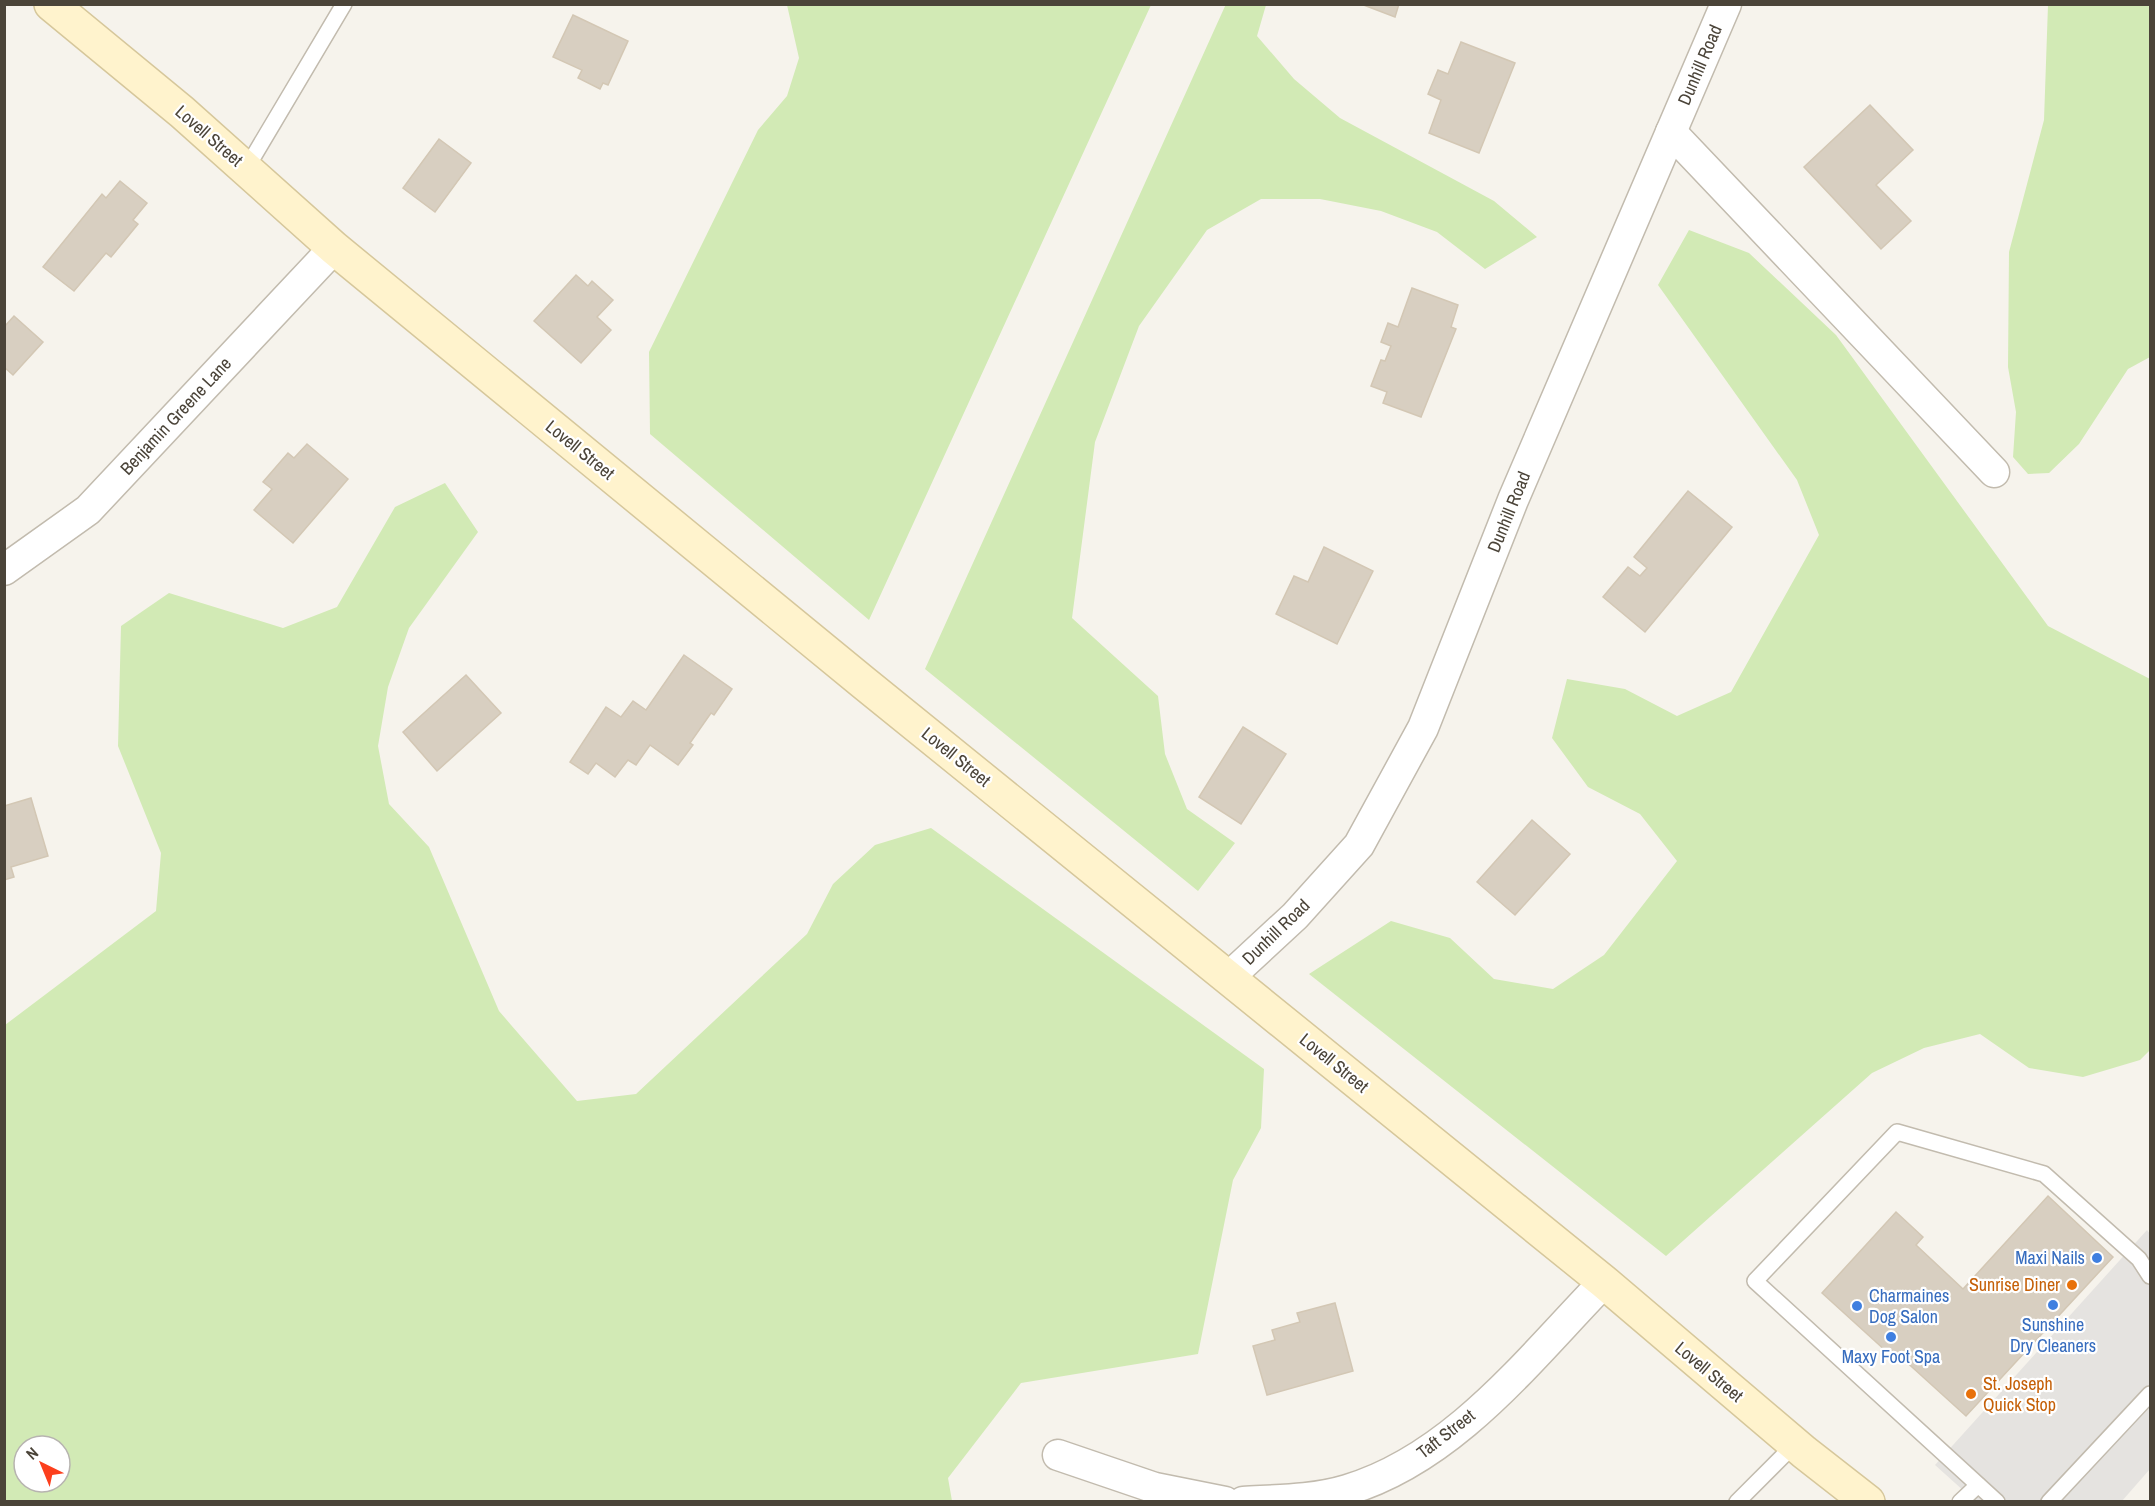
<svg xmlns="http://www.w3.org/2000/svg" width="2155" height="1506" viewBox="0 0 2155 1506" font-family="'Archivo Narrow',sans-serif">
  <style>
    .green { fill: #d2eab5; fill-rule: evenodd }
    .parking { fill: #e5e3e0 }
    .building { fill: #d8cfc1; stroke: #d3c7b4; stroke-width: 1.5 }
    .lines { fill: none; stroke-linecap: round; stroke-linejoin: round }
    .lane-casing { stroke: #c2bbae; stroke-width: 18 }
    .street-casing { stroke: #c2bbae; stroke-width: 33 }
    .secondary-casing { stroke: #d6c79b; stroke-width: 36 }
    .lane { stroke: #fff; stroke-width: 15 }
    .street { stroke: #fff; stroke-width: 30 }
    .secondary { stroke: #fff3cd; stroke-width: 33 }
    .shop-dot { fill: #3f7fe0; stroke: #fff; stroke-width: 2 }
    .food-dot { fill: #e8710a; stroke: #fff; stroke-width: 2 }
    .labels { text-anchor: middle; stroke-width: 4.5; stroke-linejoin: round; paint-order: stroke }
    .street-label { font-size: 18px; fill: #4b4439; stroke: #fff }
    .shop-label { font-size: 18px; fill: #366cbe; stroke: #fff }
    .food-label { font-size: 18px; fill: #c56008; stroke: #fff; text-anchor: end }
  </style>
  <rect width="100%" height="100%" fill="#f6f3ec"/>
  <g class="green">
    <polygon points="1226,4 1266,5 1257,36 1294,79 1340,118 1494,201 1537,237 1485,269 1437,232 1381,211 1320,199 1261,199 1207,230 1139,326 1095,442 1072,618 1158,696 1165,754 1187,809 1235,843 1198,891 925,669"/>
    <polygon points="787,5 1151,5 869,620 650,434 649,352 758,130 787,96 799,58"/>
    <polygon points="2048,5 2150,5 2150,357 2128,369 2079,444 2049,473 2028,474 2013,457 2016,412 2008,367 2009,252 2044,120"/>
    <polygon points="1689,230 1749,253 1836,335 2048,626 2150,679 2150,1050 2140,1060 2083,1077 2029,1068 1980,1034 1924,1048 1872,1073 1666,1256 1309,974 1391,921 1450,938 1494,979 1553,989 1604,955 1677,861 1640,814 1588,787 1552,738 1567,679 1625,689 1677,716 1731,692 1819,535 1797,480 1658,285"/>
    <path d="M445,483L478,532L409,628L388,687L378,746L389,804L429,847L499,1011L577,1101L636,1094L807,934L833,884L875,845L931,828L1264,1069L1261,1128L1233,1180L1198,1354L1021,1383L948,1478L952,1501H5V1025L156,911L161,853L118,746L121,626L169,593L283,628L337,607L395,507ZM24,1446H60V1482H24Z"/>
  </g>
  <polygon class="parking" points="2147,1230 2150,1234 2150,1469 2122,1501 1975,1501 1935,1465"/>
  <g class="building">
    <polygon points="1361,4 1399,4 1395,17"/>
    <polygon points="573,15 628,41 608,85 603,83 600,89 578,78 582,70 553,57"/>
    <polygon points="1461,42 1515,63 1479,153 1429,133 1441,100 1428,94 1438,70 1448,74"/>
    <polygon points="1870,105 1913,150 1876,185 1911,221 1881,249 1804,167"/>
    <polygon points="439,139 471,163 435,212 403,188"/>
    <polygon points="120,181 147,203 133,220 138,224 111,257 106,253 74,291 43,267 102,194 106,198"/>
    <polygon points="576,275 588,286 592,281 613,300 597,317 611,330 581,363 534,321"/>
    <polygon points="1412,288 1458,305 1451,327 1456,329 1421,417 1383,403 1387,392 1371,386 1381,360 1385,361 1391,346 1381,342 1388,323 1398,327"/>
    <polygon points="14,316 43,342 13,375 4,367 4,327"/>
    <polygon points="307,444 348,479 293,543 254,510 272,489 263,482 288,453 294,458"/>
    <polygon points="1688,491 1732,527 1645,632 1603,597 1628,567 1640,576 1647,568 1634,557"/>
    <polygon points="1324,547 1373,571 1337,644 1276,614 1294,576 1308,582"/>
    <polygon points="684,655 732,689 714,715 711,713 690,743 693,745 678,765 650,745 636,765 628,760 615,777 596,763 588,774 570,762 606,707 621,717 633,701 646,710"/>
    <polygon points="466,675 501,713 437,771 403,732"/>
    <polygon points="1243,727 1286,754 1241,824 1199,797"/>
    <polygon points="31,798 48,856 11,867 14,877 4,880 4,806"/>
    <polygon points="1532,820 1570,854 1515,915 1477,882"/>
    <polygon points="2048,1196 2113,1257 1966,1416 1902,1358 1898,1362 1822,1293 1896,1212 1923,1237 1916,1245 1963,1289"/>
    <polygon points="1335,1303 1353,1371 1267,1395 1253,1346 1275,1340 1272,1330 1300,1322 1297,1313"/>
  </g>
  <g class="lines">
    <g class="lane-casing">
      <g id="lane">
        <polyline points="246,169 344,4"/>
        <polyline points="1737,1502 1795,1444"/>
        <polyline points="1960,1502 1978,1485"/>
        <polyline points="1997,1502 1755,1281 1897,1132 2044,1174 2139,1259 2150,1276"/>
        <polyline points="2049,1502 2150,1394"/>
      </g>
    </g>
    <g class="street-casing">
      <g id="street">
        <polyline points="1671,132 1994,472"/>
        <polyline points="4,570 88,510 334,248"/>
        <polyline points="1229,977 1295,916 1359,845 1423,728 1513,500 1726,4"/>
        <polyline points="1058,1455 1155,1488 1225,1502"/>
        <path d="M1243,1502C1277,1500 1314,1500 1347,1490C1454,1458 1529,1359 1604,1282"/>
      </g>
    </g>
    <g class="secondary-casing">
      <polyline id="secondary" points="51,4 182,112 334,248 864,683 1604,1282 1804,1452 1868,1502"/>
    </g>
    <use href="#lane" class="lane"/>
    <use href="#street" class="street"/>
    <use href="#secondary" class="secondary"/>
  </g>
  <g class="shop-dot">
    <circle cx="2097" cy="1258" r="6"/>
    <circle cx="2053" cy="1305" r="6"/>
    <circle cx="1857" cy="1306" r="6"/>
    <circle cx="1891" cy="1337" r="6"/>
  </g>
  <g class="food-dot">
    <circle cx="2072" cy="1285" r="6"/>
    <circle cx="1971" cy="1394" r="6"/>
  </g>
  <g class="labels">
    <g class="street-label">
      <text transform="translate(1700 65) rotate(-67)" y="6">Dunhill Road</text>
      <text transform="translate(209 136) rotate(41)" y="6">Lovell Street</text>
      <text transform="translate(176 416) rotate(-47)" y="6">Benjamin Greene Lane</text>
      <text transform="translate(580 450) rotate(39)" y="6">Lovell Street</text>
      <text transform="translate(1509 512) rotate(-68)" y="6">Dunhill Road</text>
      <text transform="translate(956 757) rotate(39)" y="6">Lovell Street</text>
      <text transform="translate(1276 932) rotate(-44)" y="6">Dunhill Road</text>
      <text transform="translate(1334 1063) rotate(39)" y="6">Lovell Street</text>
      <text transform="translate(1709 1372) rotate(40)" y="6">Lovell Street</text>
      <text transform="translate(1446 1434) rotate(-38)" y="6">Taft Street</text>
    </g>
    <g class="shop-label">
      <text x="2085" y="1264" text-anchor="end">Maxi Nails</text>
      <text x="1869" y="1302" text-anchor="start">Charmaines<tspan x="1869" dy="21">Dog Salon</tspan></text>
      <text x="2053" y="1331">Sunshine<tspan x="2053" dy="21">Dry Cleaners</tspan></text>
      <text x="1891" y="1363">Maxy Foot Spa</text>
    </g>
    <g class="food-label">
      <text x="2060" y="1291">Sunrise Diner</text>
      <text x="1983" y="1390" text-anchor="start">St. Joseph<tspan x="1983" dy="21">Quick Stop</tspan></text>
    </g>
  </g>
  <rect width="2155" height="1506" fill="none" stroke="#4b4439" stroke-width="12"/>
  <g transform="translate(42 1464) rotate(317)"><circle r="28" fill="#ffffff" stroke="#b7b4b0" stroke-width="1.5"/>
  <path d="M0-4.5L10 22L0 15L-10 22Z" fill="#fc3f1d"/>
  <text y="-9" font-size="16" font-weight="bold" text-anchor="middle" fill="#4b4439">N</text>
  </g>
</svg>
